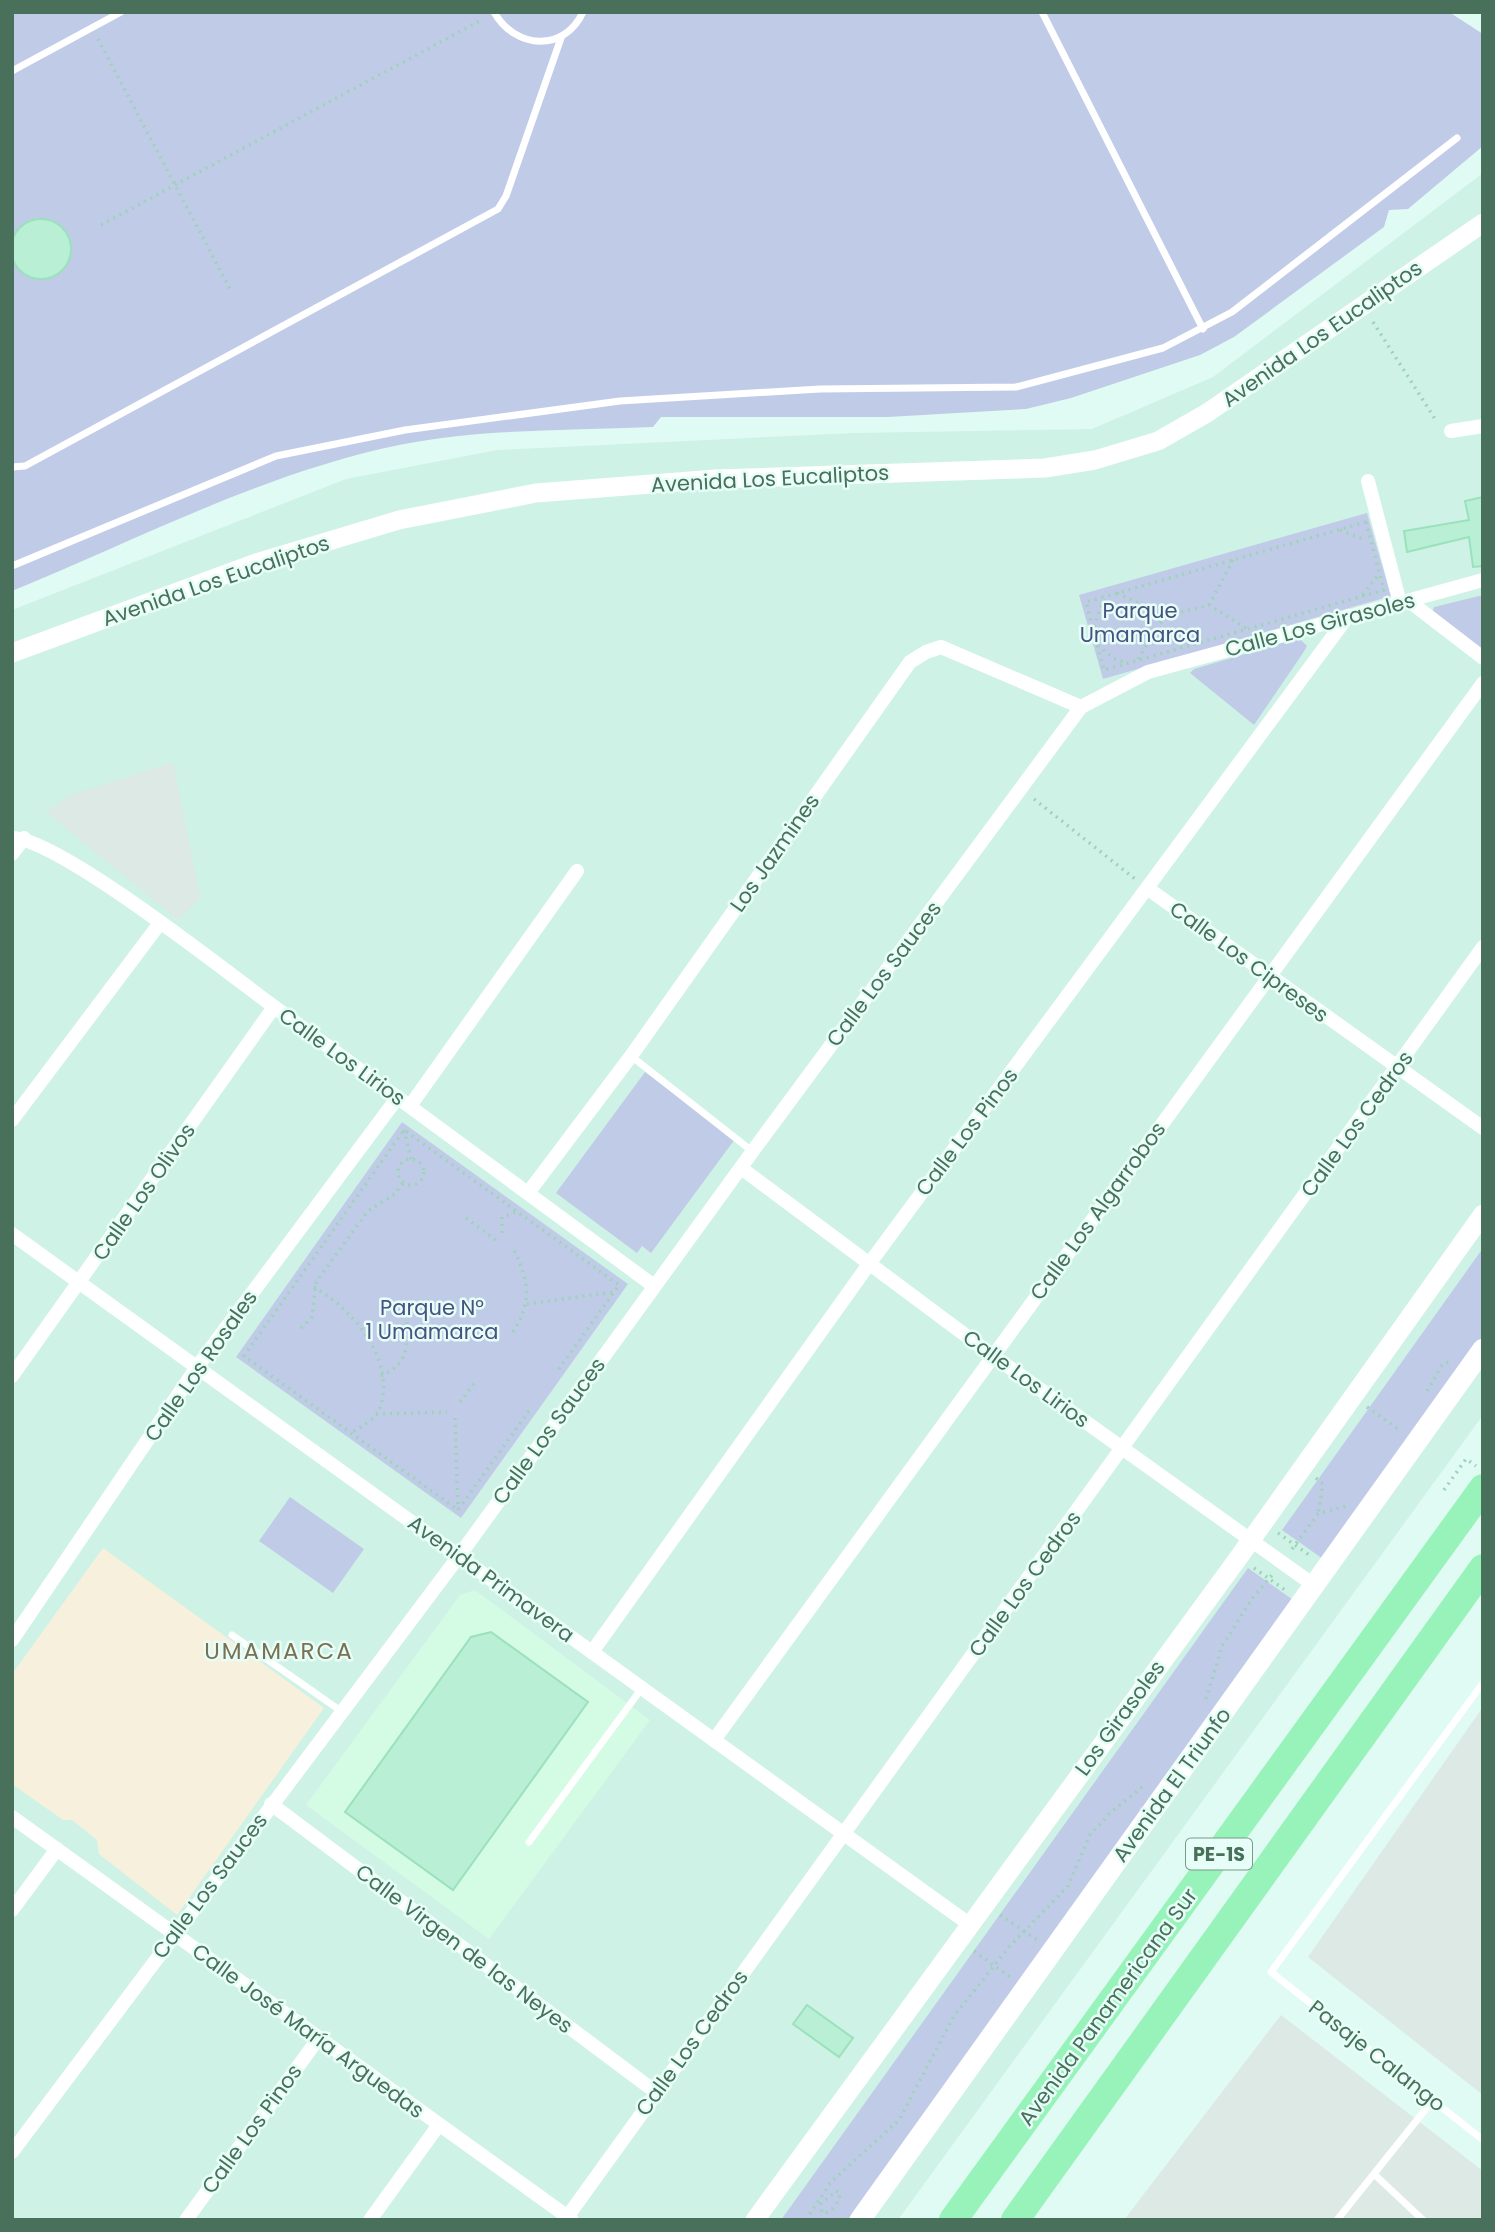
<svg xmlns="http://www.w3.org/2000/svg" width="1495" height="2232" viewBox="0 0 1495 2232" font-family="Poppins,sans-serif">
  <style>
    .residential { fill: #cff2e6 }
    .commercial { fill: #d4fbe4 }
    .industrial { fill: #dce9e4 }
    .education { fill: #f7f0dd }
    .green { fill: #c0cce7 }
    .building { fill: #b9efd4; stroke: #9ae1bc; stroke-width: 2 }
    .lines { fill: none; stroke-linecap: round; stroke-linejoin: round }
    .path { stroke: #9dd3b8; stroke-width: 3.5; stroke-dasharray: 2 5; stroke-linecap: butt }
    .service { stroke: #fff; stroke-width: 7 }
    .minor { stroke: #fff; stroke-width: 14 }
    .tertiary { stroke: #fff; stroke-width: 19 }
    .secondary { stroke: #fff; stroke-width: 21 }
    .motorway { stroke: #98f3ba; stroke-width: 28 }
    .labels { text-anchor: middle; stroke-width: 5; stroke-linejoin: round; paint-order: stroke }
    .shield { fill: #e6fef7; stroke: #789b8a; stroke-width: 2 }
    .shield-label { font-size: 19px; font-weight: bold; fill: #49705b }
    .street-label { font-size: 21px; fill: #49705b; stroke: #e6fef7 }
    .park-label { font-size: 21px; fill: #475281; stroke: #e6fef7 }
    .neighbourhood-label { font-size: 23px; letter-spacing: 2px; fill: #7a7153; stroke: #e6fef7 }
  </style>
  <rect width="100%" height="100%" fill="#e0fbf3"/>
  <polygon class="residential" points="1483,173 1483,1415 898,2220 12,2220 12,610 346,479 497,450 853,433 1092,429 1213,377"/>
  <polygon class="commercial" points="475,1590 650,1720 489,1939 306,1805 460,1595"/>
  <g class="industrial">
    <polygon points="173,762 200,897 178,920 46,812 68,796"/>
    <polygon points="1483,1707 1483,2095 1308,1957"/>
    <polygon points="1281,2015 1483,2171 1483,2220 1124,2220"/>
  </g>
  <polygon class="education" points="103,1548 324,1708 177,1915 99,1854 97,1840 72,1820 63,1820 12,1784 12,1674"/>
  <g class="green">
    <path d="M12,12H1449L1483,34V146L1408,209L1389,210L1384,227L1234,337L1200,355L1071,398L1026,409L888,417H661L653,427C569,431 482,428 399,445C264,473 139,539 12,591Z"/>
    <polygon points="1367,513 1391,596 1103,679 1079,595"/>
    <polygon points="1483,595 1483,653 1432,613 1434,607"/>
    <polygon points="1299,638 1307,646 1303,653 1254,725 1190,673 1194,669"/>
    <polygon points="645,1072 735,1139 651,1253 642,1246 637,1253 556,1193"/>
    <polygon points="402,1122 628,1284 461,1518 236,1357"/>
    <polygon points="1483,1248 1483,1340 1323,1559 1282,1530"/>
    <polygon points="290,1497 364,1549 333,1593 259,1541"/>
    <polygon points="1248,1568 1296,1602 848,2220 781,2220"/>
  </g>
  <g class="building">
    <circle cx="41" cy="249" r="30"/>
    <polygon points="1483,497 1483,566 1473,567 1469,537 1407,552 1404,531 1469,520 1465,501"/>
    <polygon points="491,1632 588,1702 453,1890 345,1812 471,1637"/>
    <polygon points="807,2005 853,2038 839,2057 793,2024"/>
  </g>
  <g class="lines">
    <g class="path">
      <polyline points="98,39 230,289"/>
      <polyline points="101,225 483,19"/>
      <polyline points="1373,322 1437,422"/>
      <polygon points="1366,522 1384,590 1104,670 1086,602"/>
      <polyline points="1340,530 1365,540"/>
      <polyline points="1117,593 1165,616 1209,605 1246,628"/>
      <polyline points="1363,595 1377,576"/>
      <polyline points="1209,605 1233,560"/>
      <polyline points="1094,627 1100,608 1108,597"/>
      <polyline points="1098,645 1113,658 1127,663"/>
      <polyline points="1138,659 1165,616"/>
      <polyline points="1034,799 1135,879"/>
      <polyline points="404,1130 411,1159"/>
      <circle cx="411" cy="1172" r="13"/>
      <polyline points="466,1218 497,1241"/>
      <polyline points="502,1233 502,1217 516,1212"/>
      <path d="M314,1287C353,1310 396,1359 380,1408C376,1420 360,1427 351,1433"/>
      <polyline points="527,1304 614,1292"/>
      <polyline points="301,1328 312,1317 316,1282 368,1211 395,1194 403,1183"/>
      <path d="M513,1332C532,1303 529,1280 514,1250"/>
      <path d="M381,1376C417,1360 403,1337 408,1305"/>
      <polyline points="1427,1391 1443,1364 1449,1362"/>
      <polyline points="460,1402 476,1381"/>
      <polyline points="1367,1407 1401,1431"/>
      <polyline points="529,1411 458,1510 244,1356 404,1130 619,1285 556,1373"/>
      <polyline points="376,1414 447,1412"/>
      <polyline points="455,1418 458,1510"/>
      <polyline points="1316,1478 1323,1484 1318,1514"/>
      <polyline points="1444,1490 1466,1459 1476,1466"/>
      <polyline points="1278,1533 1312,1557"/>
      <polyline points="1292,1549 1318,1514 1346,1506"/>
      <polyline points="1254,1568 1285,1590"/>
      <polyline points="1206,1699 1222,1646 1252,1599 1272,1575"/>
      <polyline points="1000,1915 1037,1940"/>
      <polyline points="974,1951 1010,1977"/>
      <path d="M836,2191L840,2193C839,2203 832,2213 822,2213L821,2204Z"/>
      <polyline points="806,2220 831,2182 899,2120 954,2016 1009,1947 1068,1886 1090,1835 1110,1813 1146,1784"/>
    </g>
    <g class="service">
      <path d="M494,12C515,49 564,53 583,12"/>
      <polyline points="1042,12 1203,329"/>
      <polyline points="12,71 121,12"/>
      <polyline points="12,467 25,466 498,209 506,196 561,38"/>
      <polyline points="12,566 276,456 405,430 620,401 820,389 1016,387 1163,348 1232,312 1457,138"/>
      <polyline points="631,1056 752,1151"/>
      <polyline points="232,1635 341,1711"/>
      <polyline points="1483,1683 1271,1972 1483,2140"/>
      <polyline points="529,1842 642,1688"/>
      <polyline points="1374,2174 1423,2220"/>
      <polyline points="1337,2220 1433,2100"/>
    </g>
    <g class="minor">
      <polyline points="1451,431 1483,426"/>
      <polyline points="1368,481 1400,603"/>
      <polyline points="1409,601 1483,658"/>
      <path d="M12,838C58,838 228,973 273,1006C400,1099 527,1192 654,1286"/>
      <polyline points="12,854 24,838"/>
      <polyline points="1147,888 1483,1128"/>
      <polyline points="410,1106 577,871"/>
      <polyline points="12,1120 160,923"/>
      <polyline points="741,1168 992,1355 1315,1586"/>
      <polyline points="528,1193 631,1056 910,662 926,652 941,647 1081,707"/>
      <polyline points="12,1234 969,1924"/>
      <polyline points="12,1376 274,1007"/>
      <polyline points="12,1640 197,1367 398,1097"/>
      <polyline points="592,1652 869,1264 1348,616"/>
      <polyline points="714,1740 1483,683"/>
      <polyline points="271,1804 657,2093"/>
      <polyline points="12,1817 572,2220"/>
      <polyline points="12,1910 57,1849"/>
      <polyline points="12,2152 459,1556 755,1148 1081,707 1148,672 1483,580"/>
      <polyline points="186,2220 318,2039"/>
      <polyline points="370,2220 438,2126"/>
      <polyline points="565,2220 1483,947"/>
    </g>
    <g class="tertiary">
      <polyline points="12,653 259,562 399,520 536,493 716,479 1045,468 1095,460 1158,441 1207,413 1483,223"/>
      <polyline points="755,2220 1239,1557 1483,1214"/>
    </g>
    <polyline class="secondary" points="860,2220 1483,1349"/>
    <g class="motorway">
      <polyline points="953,2220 1483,1488"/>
      <polyline points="1015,2220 1483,1568"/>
    </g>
  </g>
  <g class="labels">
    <rect class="shield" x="1186" y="1838.5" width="66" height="31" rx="5"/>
    <g class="shield-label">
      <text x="1219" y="1861">PE-1S</text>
    </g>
    <g class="street-label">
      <text transform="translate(1322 334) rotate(-35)" y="7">Avenida Los Eucaliptos</text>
      <text transform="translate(770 479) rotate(-3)" y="7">Avenida Los Eucaliptos</text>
      <text transform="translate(216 581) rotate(-19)" y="7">Avenida Los Eucaliptos</text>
      <text transform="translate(1320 625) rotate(-15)" y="7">Calle Los Girasoles</text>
      <text transform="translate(775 853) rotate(-55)" y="7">Los Jazmines</text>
      <text transform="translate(1249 962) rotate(36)" y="7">Calle Los Cipreses</text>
      <text transform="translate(884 974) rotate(-53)" y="7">Calle Los Sauces</text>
      <text transform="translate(342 1057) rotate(36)" y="7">Calle Los Lirios</text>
      <text transform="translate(1357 1124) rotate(-54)" y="7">Calle Los Cedros</text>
      <text transform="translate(967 1132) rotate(-53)" y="7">Calle Los Pinos</text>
      <text transform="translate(144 1192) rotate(-55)" y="7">Calle Los Olivos</text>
      <text transform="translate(1098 1211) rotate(-54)" y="7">Calle Los Algarrobos</text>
      <text transform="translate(201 1366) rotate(-55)" y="7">Calle Los Rosales</text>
      <text transform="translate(1026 1379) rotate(36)" y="7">Calle Los Lirios</text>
      <text transform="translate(549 1431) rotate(-54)" y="7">Calle Los Sauces</text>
      <text transform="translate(491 1579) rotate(36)" y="7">Avenida Primavera</text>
      <text transform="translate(1025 1584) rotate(-54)" y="7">Calle Los Cedros</text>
      <text transform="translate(1120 1718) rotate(-54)" y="7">Los Girasoles</text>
      <text transform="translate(1172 1785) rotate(-54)" y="7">Avenida El Triunfo</text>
      <text transform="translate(210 1886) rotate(-53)" y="7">Calle Los Sauces</text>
      <text transform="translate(464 1949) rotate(37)" y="7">Calle Virgen de las Neyes</text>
      <text transform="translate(1108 2007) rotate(-54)" y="7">Avenida Panamericana Sur</text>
      <text transform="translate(308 2031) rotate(36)" y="7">Calle José María Arguedas</text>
      <text transform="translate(692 2043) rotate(-54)" y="7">Calle Los Cedros</text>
      <text transform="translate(1377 2056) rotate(38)" y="7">Pasaje Calango</text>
      <text transform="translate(252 2129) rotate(-54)" y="7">Calle Los Pinos</text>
    </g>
    <g class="park-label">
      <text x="1140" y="618">Parque<tspan x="1140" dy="24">Umamarca</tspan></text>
      <text x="432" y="1315">Parque N°<tspan x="432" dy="24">1 Umamarca</tspan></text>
    </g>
    <g class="neighbourhood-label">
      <text x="279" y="1659">UMAMARCA</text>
    </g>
  </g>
  <rect width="1495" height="2232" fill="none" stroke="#49705b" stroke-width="28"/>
</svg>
